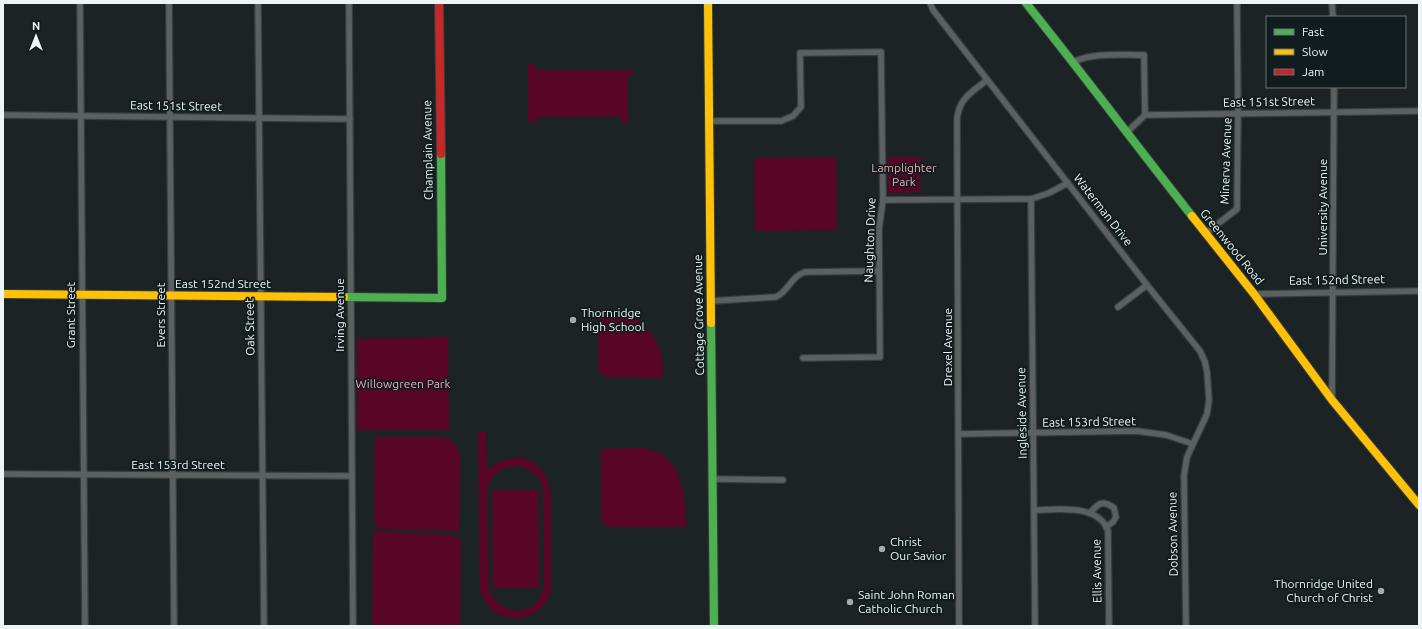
<svg xmlns="http://www.w3.org/2000/svg" width="1422" height="629" viewBox="0 0 1422 629" font-family="Ubuntu,sans-serif">
  <style>
    .green { fill: #590526; fill-rule: evenodd }
    .lines { fill: none; stroke-linecap: round; stroke-linejoin: round }
    .street-casing { stroke: #383e3f; stroke-width: 8 }
    .fast-casing { stroke: #383e3f; stroke-width: 10 }
    .slow-casing { stroke: #383e3f; stroke-width: 10 }
    .jam-casing { stroke: #383e3f; stroke-width: 10 }
    .street { stroke: #5b6061; stroke-width: 5.5 }
    .fast { stroke: #4caf50; stroke-width: 8 }
    .slow { stroke: #ffc107; stroke-width: 8 }
    .jam { stroke: #c62828; stroke-width: 8 }
    .poi-dot { fill: #a3abac; stroke: #101c1e; stroke-width: 1.5 }
    .labels { text-anchor: middle; stroke-width: 3.5; stroke-linejoin: round; paint-order: stroke }
    .street-label { font-size: 12px; fill: #ecf4f5; stroke: #101c1e }
    .park-label { font-size: 12px; fill: #f6a6b5; stroke: #101c1e }
    .poi-label { font-size: 12px; fill: #ecf4f5; stroke: #101c1e; text-anchor: start }
  </style>
  <rect width="100%" height="100%" fill="#1c2324"/>
  <g class="green">
    <polygon points="528,64 535,64 535,70 633,70 633,75 628,75 628,123 621,123 621,116 537,117 537,122 528,122"/>
    <polygon points="836,157 837,230 755,231 754,158"/>
    <polygon points="888,157 920,157 920,192 888,193"/>
    <path d="M599,311C605,311 612,311 618,312C648,319 667,348 662,378L606,377L598,370Z"/>
    <polygon points="448,337 449,430 357,430 357,339"/>
    <path d="M478,432H486L487,471C513,446 548,458 551,495V592C540,629 483,626 480,585ZM516,466C530,467 539,475 543,488L544,583C541,616 503,620 489,591L487,495C488,478 499,467 516,466Z"/>
    <path d="M375,437H444C455,441 456,443 460,455L459,531L380,529L374,523Z"/>
    <path d="M642,448C648,450 658,451 663,455C685,473 685,501 686,527H608L601,521V449Z"/>
    <polygon points="492,490 538,490 539,588 493,588"/>
    <polygon points="373,531 452,535 461,539 460,626 372,625"/>
  </g>
  <g class="lines">
    <g class="street-casing">
      <g id="street">
        <polyline points="80,3 85,626"/>
        <polyline points="169,3 174,626"/>
        <polyline points="258,3 264,626"/>
        <polyline points="349,3 353,626"/>
        <polyline points="930,3 933,10 1147,285 1200,351 1205,362 1207,372 1209,400 1207,414 1187,457 1184,475 1186,626"/>
        <polyline points="1332,3 1333,17"/>
        <path d="M1073,62C1094,52 1121,55 1144,55L1145,115"/>
        <polyline points="3,115 350,119"/>
        <polyline points="709,121 781,121 793,116 801,107 800,53 881,52 883,200 879,229 880,357 803,358"/>
        <polyline points="1126,133 1145,115 1419,111"/>
        <polyline points="1031,199 1035,626"/>
        <polyline points="883,200 1031,199 1049,193 1068,183"/>
        <polyline points="1206,233 1237,209 1238,113 1237,3"/>
        <polyline points="1254,294 1419,291"/>
        <path d="M711,301L776,297C789,291 790,277 805,272L879,271"/>
        <polyline points="1118,307 1147,285"/>
        <polyline points="1332,400 1334,87"/>
        <polyline points="959,434 1137,431 1166,435 1193,444"/>
        <polyline points="3,474 352,476"/>
        <polyline points="712,479 783,480"/>
        <path d="M1034,510C1056,510 1099,503 1108,531L1109,626"/>
        <path d="M1090,513C1098,504 1102,499 1114,508L1116,517L1113,522L1106,527"/>
        <path d="M959,626L957,119C959,98 972,92 987,80"/>
      </g>
    </g>
    <g class="fast-casing">
      <g id="fast">
        <path d="M1026,3C1082,73 1136,145 1192,216"/>
        <polyline points="344,297 442,298 441,154"/>
        <polyline points="711,323 714,626"/>
      </g>
    </g>
    <g class="slow-casing">
      <g id="slow">
        <polyline points="708,3 711,323"/>
        <polyline points="1192,216 1254,294 1332,400 1419,505"/>
        <polyline points="3,294 344,297"/>
      </g>
    </g>
    <g class="jam-casing">
      <polyline id="jam" points="439,3 441,154"/>
    </g>
    <use href="#street" class="street"/>
    <use href="#fast" class="fast"/>
    <use href="#slow" class="slow"/>
    <use href="#jam" class="jam"/>
  </g>
  <g class="poi-dot">
    <circle cx="573" cy="320" r="4"/>
    <circle cx="882" cy="549" r="4"/>
    <circle cx="1381" cy="591" r="4"/>
    <circle cx="850" cy="602" r="4"/>
  </g>
  <g class="labels">
    <g class="street-label">
      <text transform="translate(1269 102) rotate(-1)" y="4">East 151st Street</text>
      <text transform="translate(176 106) rotate(1)" y="4">East 151st Street</text>
      <text transform="translate(428 150) rotate(-91)" y="4">Champlain Avenue</text>
      <text transform="translate(1226 161) rotate(-88)" y="4">Minerva Avenue</text>
      <text transform="translate(1323 207) rotate(-90)" y="4">University Avenue</text>
      <text transform="translate(1103 210) rotate(52)" y="4">Waterman Drive</text>
      <text transform="translate(870 240) rotate(-88)" y="4">Naughton Drive</text>
      <text transform="translate(1232 247) rotate(51)" y="4">Greenwood Road</text>
      <text transform="translate(1337 280) rotate(-1)" y="4">East 152nd Street</text>
      <text x="223" y="288">East 152nd Street</text>
      <text transform="translate(71 315) rotate(-90)" y="4">Grant Street</text>
      <text transform="translate(161 315) rotate(-90)" y="4">Evers Street</text>
      <text transform="translate(340 315) rotate(-90)" y="4">Irving Avenue</text>
      <text transform="translate(699 315) rotate(-91)" y="4">Cottage Grove Avenue</text>
      <text transform="translate(250 327) rotate(-91)" y="4">Oak Street</text>
      <text transform="translate(948 347) rotate(-90)" y="4">Drexel Avenue</text>
      <text transform="translate(1022 413) rotate(-91)" y="4">Ingleside Avenue</text>
      <text transform="translate(1089 422) rotate(-1)" y="4">East 153rd Street</text>
      <text x="178" y="469">East 153rd Street</text>
      <text transform="translate(1173 534) rotate(-91)" y="4">Dobson Avenue</text>
      <text transform="translate(1097 571) rotate(-91)" y="4">Ellis Avenue</text>
    </g>
    <g class="park-label">
      <text x="904" y="172">Lamplighter<tspan x="904" dy="14">Park</tspan></text>
      <text x="403" y="388">Willowgreen Park</text>
    </g>
    <g class="poi-label">
      <text x="581" y="317">Thornridge<tspan x="581" dy="14">High School</tspan></text>
      <text x="890" y="546">Christ<tspan x="890" dy="14">Our Savior</tspan></text>
      <text x="1373" y="588" text-anchor="end">Thornridge United<tspan x="1373" dy="14">Church of Christ</tspan></text>
      <text x="858" y="599">Saint John Roman<tspan x="858" dy="14">Catholic Church</tspan></text>
    </g>
  </g>
  <rect width="1422" height="629" fill="none" stroke="#ecf4f5" stroke-width="8"/>
  <rect x="1266" y="16" width="140" height="72" fill="#101c1e" stroke="#687274"/>
  <rect x="1274" y="29" width="20" height="6" fill="#4caf50" stroke="#687274"/>
  <text x="1302" y="36" font-size="12" fill="#ecf4f5">Fast</text>
  <rect x="1274" y="49" width="20" height="6" fill="#ffc107" stroke="#687274"/>
  <text x="1302" y="56" font-size="12" fill="#ecf4f5">Slow</text>
  <rect x="1274" y="69" width="20" height="6" fill="#c62828" stroke="#687274"/>
  <text x="1302" y="76" font-size="12" fill="#ecf4f5">Jam</text>
  <g transform="translate(36 36)" stroke="#101c1e" stroke-width="3" paint-order="stroke">
  <path d="M0-3L7 15L0 10L-7 15Z" fill="#ecf4f5"/>
  <text y="-6" font-size="11" font-weight="bold" text-anchor="middle" fill="#ecf4f5">N</text>
  </g>
</svg>
